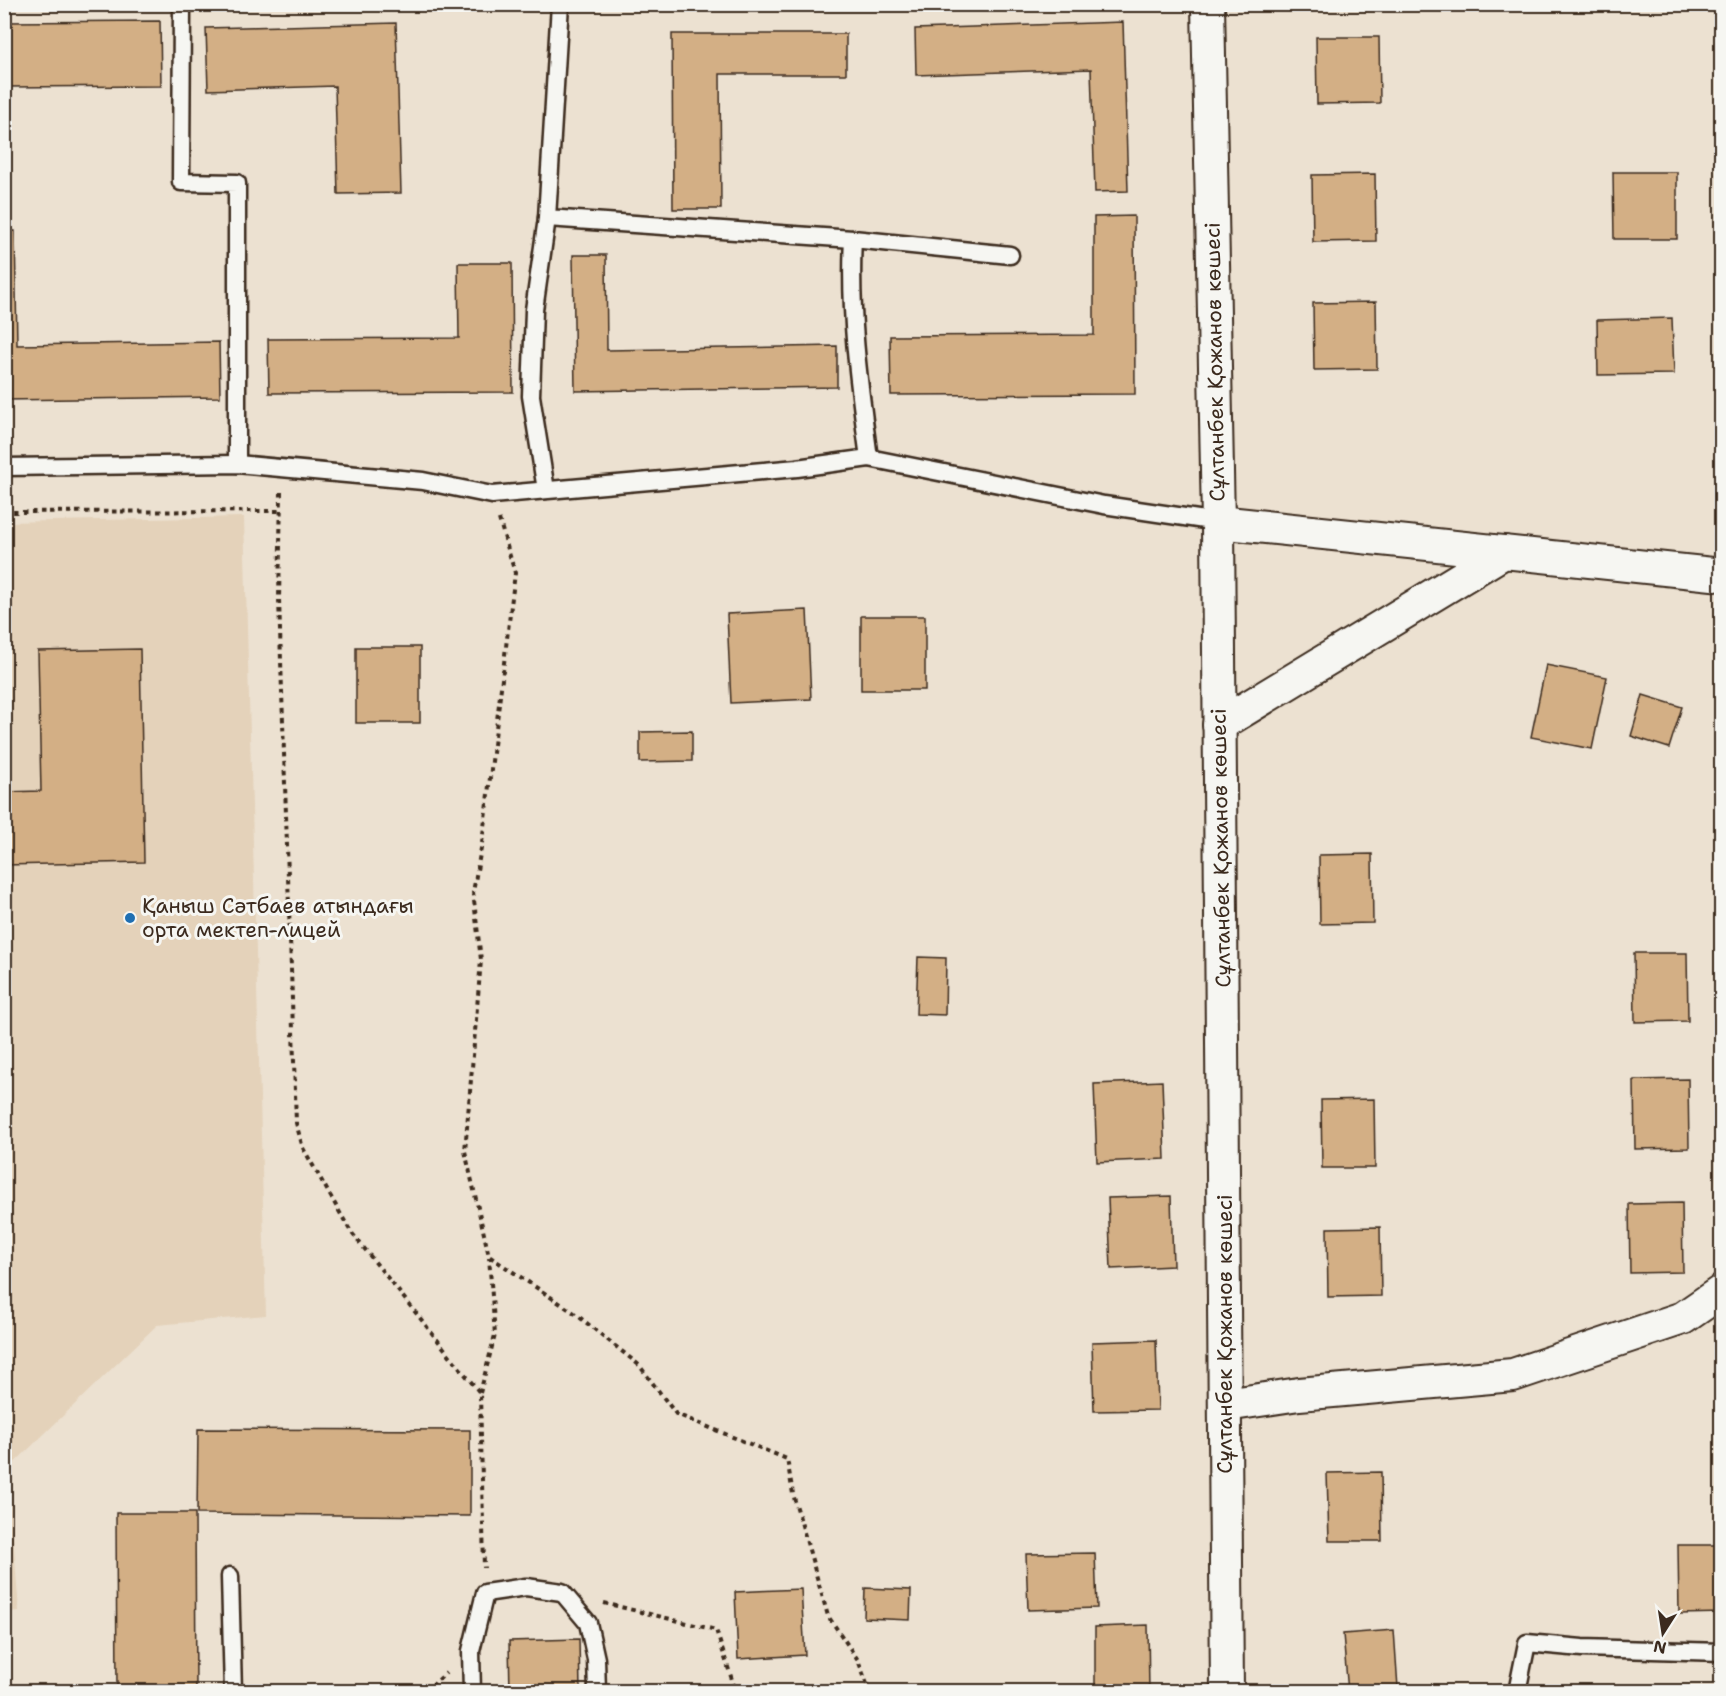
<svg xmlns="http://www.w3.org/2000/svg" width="1726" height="1696" viewBox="0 0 1726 1696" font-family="'Shantell Sans',sans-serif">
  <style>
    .built { fill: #e4d2ba }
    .building { fill: #d3af85; stroke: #3b2a1e; stroke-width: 1.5 }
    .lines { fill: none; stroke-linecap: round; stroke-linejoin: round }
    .service-casing { stroke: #3b2a1e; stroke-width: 21 }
    .minor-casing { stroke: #3b2a1e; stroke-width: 36 }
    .path { stroke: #3b2a1e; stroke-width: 4; stroke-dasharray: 4.5 4.5; stroke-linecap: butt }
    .service { stroke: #f6f6f2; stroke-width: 16 }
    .minor { stroke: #f6f6f2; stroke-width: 32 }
    .poi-dot { fill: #1f6fb2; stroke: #f6f6f2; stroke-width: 2 }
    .labels { text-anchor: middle; stroke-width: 6; stroke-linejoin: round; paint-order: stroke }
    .street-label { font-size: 21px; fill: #3b2a1e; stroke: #f6f6f2 }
    .poi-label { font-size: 21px; fill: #3b2a1e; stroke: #f6f6f2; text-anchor: start }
  </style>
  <rect width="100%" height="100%" fill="#ece1d1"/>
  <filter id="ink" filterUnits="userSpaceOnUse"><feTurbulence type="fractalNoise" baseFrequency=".0167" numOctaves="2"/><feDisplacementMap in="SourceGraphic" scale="12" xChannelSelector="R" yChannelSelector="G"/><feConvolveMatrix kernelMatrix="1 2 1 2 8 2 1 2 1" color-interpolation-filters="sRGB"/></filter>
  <g filter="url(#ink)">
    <polygon class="built" points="244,517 266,1315 157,1325 8,1469 19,1611 5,1612 4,522"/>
    <g class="building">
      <polygon points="160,21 161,86 4,87 4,22"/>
      <polygon points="1123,22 1128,191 1095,192 1091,69 916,75 915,29"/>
      <polygon points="396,23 401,193 338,194 335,86 208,90 206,28"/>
      <polygon points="672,34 846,34 846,74 720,74 721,209 673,209"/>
      <polygon points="1316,37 1379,37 1380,103 1317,104"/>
      <polygon points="1613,172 1677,172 1677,239 1614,239"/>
      <polygon points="1375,174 1376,241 1313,242 1312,175"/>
      <polygon points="1134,216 1135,394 891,395 890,336 1094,335 1094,217"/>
      <polygon points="4,231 15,231 17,345 219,342 220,397 4,400"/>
      <polygon points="573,255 606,255 607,350 837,346 837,387 575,391"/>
      <polygon points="458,263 512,263 513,392 269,393 268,339 459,338"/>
      <polygon points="1376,302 1377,369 1314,370 1313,303"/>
      <polygon points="1672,318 1674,374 1598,375 1597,320"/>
      <polygon points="807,610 811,699 731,703 727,614"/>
      <rect x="861" y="616" width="64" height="74"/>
      <rect x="356" y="647" width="64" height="76"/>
      <polygon points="140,649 144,862 4,865 4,792 41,791 38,651"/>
      <polygon points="1546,665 1607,677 1592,749 1531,737"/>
      <polygon points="1643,695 1682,707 1669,748 1631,736"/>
      <polygon points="692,731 692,761 640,762 640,732"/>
      <polygon points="1372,854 1373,923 1320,924 1319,855"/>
      <polygon points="1634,953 1687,953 1688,1021 1635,1022"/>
      <polygon points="918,957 946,958 945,1015 916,1014"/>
      <polygon points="1688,1079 1689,1148 1635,1149 1634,1080"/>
      <polygon points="1162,1081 1165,1159 1097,1162 1094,1084"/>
      <polygon points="1374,1099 1375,1168 1322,1168 1321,1100"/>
      <polygon points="1171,1196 1173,1266 1111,1269 1108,1198"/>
      <polygon points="1682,1203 1683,1272 1630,1273 1629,1204"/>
      <polygon points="1380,1227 1381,1296 1328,1297 1327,1228"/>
      <polygon points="1156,1340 1158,1410 1094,1411 1092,1342"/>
      <polygon points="198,1429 470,1430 470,1516 197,1514"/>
      <polygon points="1381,1472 1382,1541 1329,1541 1327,1473"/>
      <polygon points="116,1513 195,1513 196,1692 117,1692"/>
      <polygon points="1678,1545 1722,1545 1722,1613 1679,1614"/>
      <polygon points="1095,1553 1097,1608 1028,1610 1026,1554"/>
      <polygon points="865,1588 911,1590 910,1620 864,1618"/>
      <polygon points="801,1589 805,1655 738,1659 735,1592"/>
      <polygon points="1148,1625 1149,1692 1095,1692 1095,1627"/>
      <polygon points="1394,1630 1398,1688 1348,1692 1343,1634"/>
      <polygon points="579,1639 580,1692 510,1692 509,1641"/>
    </g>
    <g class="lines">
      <g class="service-casing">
        <g id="service">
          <polyline points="182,4 181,182 237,183 237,464"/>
          <polyline points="560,4 547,218 853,239 1010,255"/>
          <path d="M853,239C849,313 859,384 869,458"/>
          <polyline points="4,467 237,464 423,481 492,495 797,468 869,458 1104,505 1218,522"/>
          <polyline points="546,490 531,396 534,310 547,218"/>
          <polyline points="230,1576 233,1692"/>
          <polyline points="472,1692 471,1651 485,1593 526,1587 562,1592 588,1623 596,1659 597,1692"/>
          <polyline points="1517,1692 1527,1643 1582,1648 1722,1652"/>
        </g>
      </g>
      <g class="minor-casing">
        <g id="minor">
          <polyline points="1208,4 1218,522 1227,1692"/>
          <polyline points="1218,522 1722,575"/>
          <polyline points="1219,725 1504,552"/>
          <polyline points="1226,1405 1299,1394 1513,1375 1683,1318 1722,1291"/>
        </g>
      </g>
      <g class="path">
        <polyline points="281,492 279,599 296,1123 303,1148 351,1232 480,1393 484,1568"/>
        <polyline points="4,512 280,511"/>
        <polyline points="499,519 515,573 482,843 473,892 481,960 465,1151 489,1256 573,1312 639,1365 676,1414 787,1459 793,1494 828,1616 858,1660 870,1692"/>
        <polyline points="480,1393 495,1335 489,1257"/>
        <polyline points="604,1603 716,1630 736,1692"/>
        <polyline points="425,1692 446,1673"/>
      </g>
      <use href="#service" class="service"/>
      <use href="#minor" class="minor"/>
    </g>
  </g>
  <circle class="poi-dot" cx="130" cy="918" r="6"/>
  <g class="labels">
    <g class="street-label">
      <text transform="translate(1215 362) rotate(-91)" y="7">Сұлтанбек Қожанов көшесі</text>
      <text transform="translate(1221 848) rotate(-91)" y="7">Сұлтанбек Қожанов көшесі</text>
      <text transform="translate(1225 1334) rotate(-90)" y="7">Сұлтанбек Қожанов көшесі</text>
    </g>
    <g class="poi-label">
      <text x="142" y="913">Қаныш Сәтбаев атындағы<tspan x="142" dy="24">орта мектеп-лицей</tspan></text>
    </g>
  </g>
  <rect width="1726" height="1696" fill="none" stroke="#f6f6f2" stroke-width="24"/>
  <rect x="12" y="12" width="1702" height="1672" fill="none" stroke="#3b2a1e" stroke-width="2" filter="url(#ink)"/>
  <g transform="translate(1663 1633) rotate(192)" stroke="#f6f6f2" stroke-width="4.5" paint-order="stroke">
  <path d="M0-4.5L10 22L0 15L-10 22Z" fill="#3b2a1e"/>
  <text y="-9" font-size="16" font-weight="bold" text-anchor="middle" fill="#3b2a1e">N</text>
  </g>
</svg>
